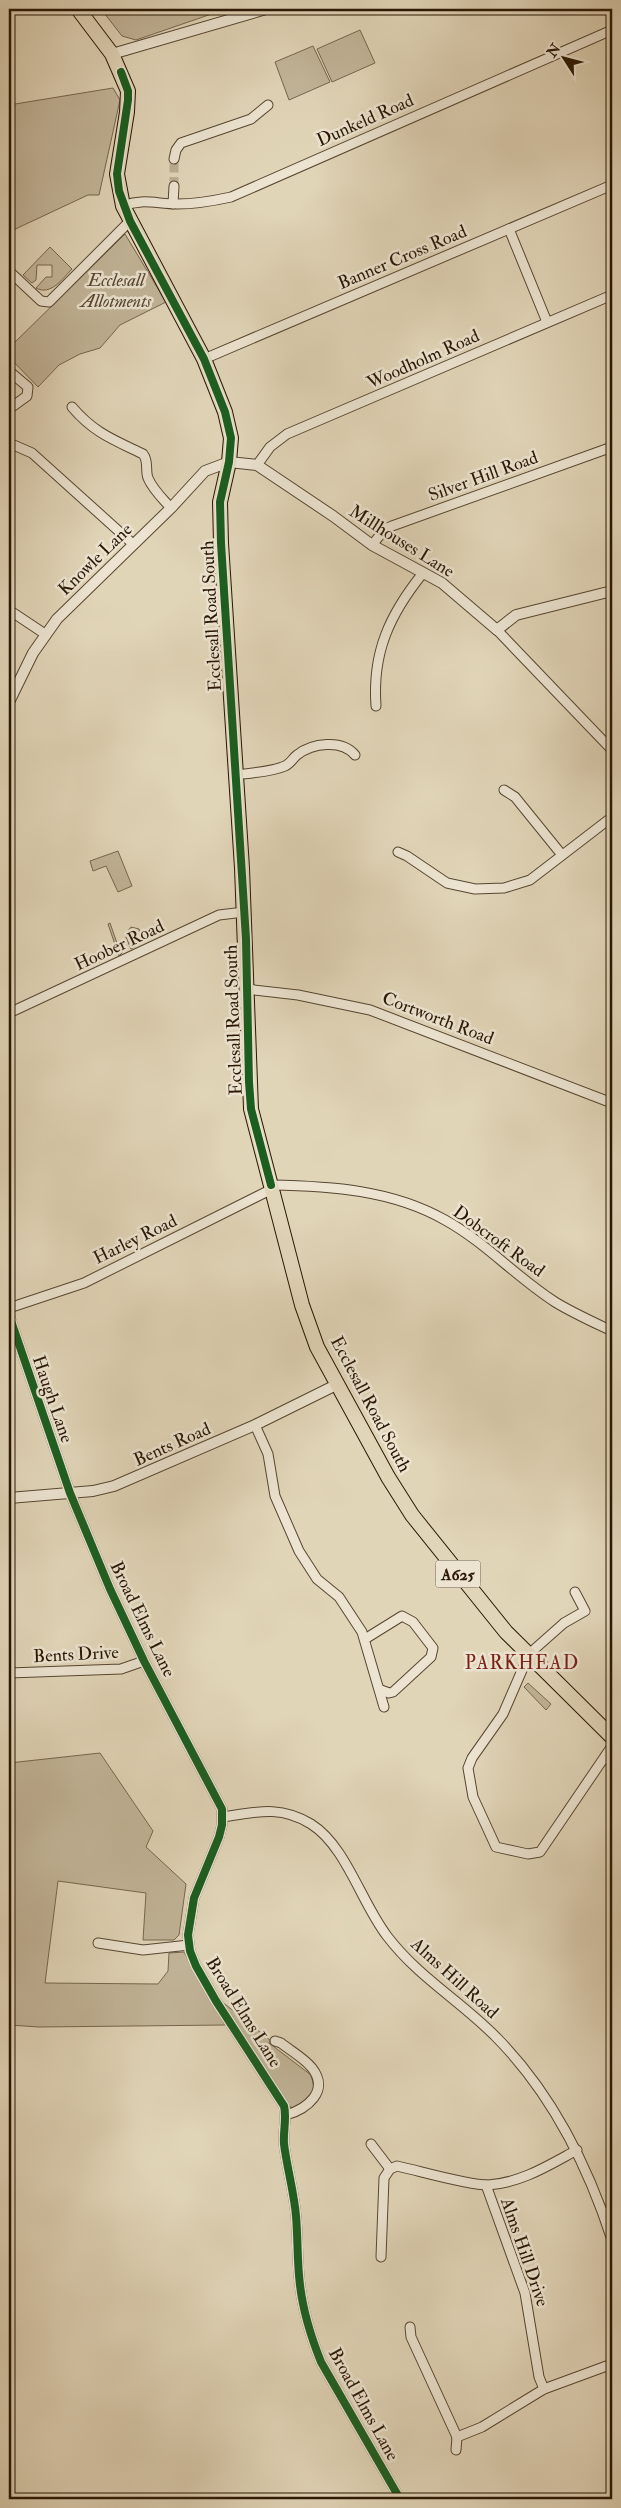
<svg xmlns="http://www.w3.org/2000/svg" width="621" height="2508" viewBox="0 0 621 2508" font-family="'IM FELL Double Pica',serif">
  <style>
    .green { fill: #c2b599; stroke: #76664e }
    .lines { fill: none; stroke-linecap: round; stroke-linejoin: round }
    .minor-tunnel { stroke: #bcaf94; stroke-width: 9; stroke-dasharray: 9 4.5; stroke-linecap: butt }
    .minor-casing { stroke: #574631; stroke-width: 11 }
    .tertiary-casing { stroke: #574631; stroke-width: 12 }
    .primary-casing { stroke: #291604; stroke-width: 16 }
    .minor { stroke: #ece4d1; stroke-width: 9 }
    .tertiary { stroke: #ece4d1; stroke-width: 10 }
    .primary { stroke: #e1d5b8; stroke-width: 14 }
    .cycleway-casing { stroke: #ece4d1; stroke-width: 11 }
    .cycleway { stroke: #1b5e20; stroke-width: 8 }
    .labels { text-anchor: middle; stroke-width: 5; stroke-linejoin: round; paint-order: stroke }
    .shield { fill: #ece4d1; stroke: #645442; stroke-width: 1 }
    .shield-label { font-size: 16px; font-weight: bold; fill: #291604 }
    .street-label { font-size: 18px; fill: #291604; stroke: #ece4d1 }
    .park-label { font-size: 18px; font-style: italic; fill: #574631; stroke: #ece4d1 }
    .neighbourhood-label { font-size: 19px; letter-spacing: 1px; fill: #7a1f14; stroke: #ece4d1 }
  </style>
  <rect width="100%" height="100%" fill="#e1d5b8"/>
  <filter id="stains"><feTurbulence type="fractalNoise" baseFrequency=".004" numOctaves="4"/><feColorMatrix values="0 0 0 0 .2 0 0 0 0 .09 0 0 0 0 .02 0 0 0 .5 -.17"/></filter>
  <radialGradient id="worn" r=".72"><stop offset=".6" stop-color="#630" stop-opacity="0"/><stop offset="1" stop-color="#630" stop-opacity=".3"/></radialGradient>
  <g class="green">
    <polygon points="101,9 226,9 136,40 122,36"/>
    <polygon points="360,30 375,63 332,82 317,49"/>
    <polygon points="313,46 330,82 289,100 275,62"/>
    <polygon points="113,88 120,100 99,195 88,195 9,232 9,105"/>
    <polygon points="125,234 166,302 120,325 100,348 80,354 59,365 38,387 9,357 9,348"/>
    <path d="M50,247L72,269C62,279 51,296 36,288L46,277H52V265H37L36,280L32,283L23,275Z"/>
    <polygon points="118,851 132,886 118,892 106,866 93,871 90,861"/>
    <polygon points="110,923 119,949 124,951 119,956 108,924"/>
    <polygon points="131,927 139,929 144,941 131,949 125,935"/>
    <polygon points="528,1683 551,1704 546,1710 524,1687"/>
    <polygon points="100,1753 153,1831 146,1847 186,1884 179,1935 174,1940 143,1940 146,1893 58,1881 45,1983 158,1984 168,1971 169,1953 184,1952 225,2025 39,2027 9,2025 9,1763"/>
    <polygon points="221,2001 270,2040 269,2043 311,2075 314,2087 310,2099 293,2108 286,2105"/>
  </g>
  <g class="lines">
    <polyline class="minor-tunnel" points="174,186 174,159"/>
    <g class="minor-casing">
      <g id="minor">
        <polyline points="174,159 176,150 181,143 251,119 268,105"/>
        <polyline points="173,204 174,186"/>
        <path d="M123,206C142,198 157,204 177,204C195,204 213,201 231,197L612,30"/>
        <polyline points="509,229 547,322"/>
        <polyline points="9,271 41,301 49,302 130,221"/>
        <polyline points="204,359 612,185"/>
        <polyline points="9,371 28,387 27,396 9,409"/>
        <path d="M72,407C94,433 114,440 143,454C149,461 145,470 148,478C153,490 163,499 171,508"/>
        <polyline points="9,443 32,453 133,544"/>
        <polyline points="257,465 270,447 287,434 612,295"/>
        <polyline points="372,545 385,529 392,526 612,447"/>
        <polyline points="9,610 45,634"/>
        <polyline points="497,630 612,750"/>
        <path d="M376,706C372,652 390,614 423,573"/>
        <path d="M235,775C251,773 271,772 285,766C290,764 293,758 297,755C312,743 342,739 355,755"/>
        <polyline points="504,790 515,797 562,855"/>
        <polyline points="398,852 407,856 447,883 475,889 504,888 530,880 612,817"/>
        <polyline points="246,989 298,995 370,1010 612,1103"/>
        <polyline points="9,1013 219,915 244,912"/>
        <path d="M271,1185C331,1186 392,1190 445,1220C485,1242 516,1277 555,1302C573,1313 593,1322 612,1331"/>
        <polyline points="9,1308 84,1283 272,1189"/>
        <path d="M9,1315L70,1493L110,1589L144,1661L222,1809V1825L219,1837L194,1898L188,1935L190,1951L196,1966L216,2001L284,2106C287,2118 283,2131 284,2144C287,2168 294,2192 296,2216C298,2239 297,2262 300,2285C303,2311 311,2337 321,2362L400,2499"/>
        <polyline points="255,1425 268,1454 275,1496 299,1551 317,1579 339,1597 362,1632 384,1707"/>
        <polyline points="575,1592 585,1611 564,1623 529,1654 503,1714 472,1758 468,1768 473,1797 496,1847 528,1854 540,1852 612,1746"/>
        <polyline points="365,1639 402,1616 413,1622 433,1648 431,1657 393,1692 389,1693 381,1690"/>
        <polyline points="9,1673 121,1669 144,1661"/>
        <path d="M223,1817C256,1812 280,1805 311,1824C346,1846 361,1902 387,1936C419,1978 461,2001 497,2038C552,2094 588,2166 612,2240"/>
        <polyline points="98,1943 143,1950 189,1945"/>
        <path d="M275,2041L281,2043C291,2051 304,2058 312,2068C330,2091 307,2109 286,2115"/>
        <polyline points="371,2144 390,2169"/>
        <polyline points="486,2185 525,2293 539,2377 544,2389"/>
        <path d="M381,2257L384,2178L390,2169L397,2166C420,2171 467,2185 488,2185C521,2183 549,2165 577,2150"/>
        <polyline points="410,2327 411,2337 457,2437"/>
        <polyline points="456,2450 457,2437 482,2427 544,2389 612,2364"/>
      </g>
    </g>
    <g class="tertiary-casing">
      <g id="tertiary">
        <polyline points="112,54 266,9"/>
        <polyline points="9,702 33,653 57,619 171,508 205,471 229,462 257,465 333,516 372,545 442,583 497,630 516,615 612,591"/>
        <polyline points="9,1498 93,1491 114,1486 255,1425 338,1384"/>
      </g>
    </g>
    <g class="primary-casing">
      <polyline id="primary" points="78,9 112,54 128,91 127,112 117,174 123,206 204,359 225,412 231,438 229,462 220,502 221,543 242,868 251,1109 302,1305 317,1347 388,1477 412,1515 506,1632 612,1737"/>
    </g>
    <use href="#minor" class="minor"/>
    <use href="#tertiary" class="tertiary"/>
    <use href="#primary" class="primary"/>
    <g class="cycleway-casing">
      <g id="cycleway">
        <polyline points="121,72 128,91 128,100 117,174 119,191 130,221 204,359 225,412 231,438 229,462 220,502 221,543 246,939 249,1082 251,1109 271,1185"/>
        <path d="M9,1315L70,1493L110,1589L144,1661L222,1809V1825L219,1837L194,1898L188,1935L190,1951L196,1966L216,2001L284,2106C287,2118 283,2131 284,2144C287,2168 294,2192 296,2216C298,2239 297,2262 300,2285C303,2311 311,2337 321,2362L400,2499"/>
      </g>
    </g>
    <use href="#cycleway" class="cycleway"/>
  </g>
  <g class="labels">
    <rect class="shield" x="435.5" y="1560.5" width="45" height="27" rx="4"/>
    <g class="shield-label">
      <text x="458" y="1580">A625</text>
    </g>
    <g class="street-label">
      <text transform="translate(365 120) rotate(-24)" y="6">Dunkeld Road</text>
      <text transform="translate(402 257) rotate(-23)" y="6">Banner Cross Road</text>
      <text transform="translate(423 359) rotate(-24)" y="6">Woodholm Road</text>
      <text transform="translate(483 476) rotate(-20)" y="6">Silver Hill Road</text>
      <text transform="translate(402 541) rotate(32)" y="6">Millhouses Lane</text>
      <text transform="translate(95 559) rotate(-44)" y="6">Knowle Lane</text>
      <text transform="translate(211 616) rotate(-93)" y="6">Ecclesall Road South</text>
      <text transform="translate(119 945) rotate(-25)" y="6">Hoober Road</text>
      <text transform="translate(438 1018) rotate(21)" y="6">Cortworth Road</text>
      <text transform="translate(233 1020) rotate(-92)" y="6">Ecclesall Road South</text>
      <text transform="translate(135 1239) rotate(-26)" y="6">Harley Road</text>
      <text transform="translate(499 1241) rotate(36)" y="6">Dobcroft Road</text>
      <text transform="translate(53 1399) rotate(71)" y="6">Haugh Lane</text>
      <text transform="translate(371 1404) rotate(62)" y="6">Ecclesall Road South</text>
      <text transform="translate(172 1444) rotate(-24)" y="6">Bents Road</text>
      <text transform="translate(143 1619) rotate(64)" y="6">Broad Elms Lane</text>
      <text transform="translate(76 1654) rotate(-3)" y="6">Bents Drive</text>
      <text transform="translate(455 1978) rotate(42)" y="6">Alms Hill Road</text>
      <text transform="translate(244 2012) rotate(58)" y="6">Broad Elms Lane</text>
      <text transform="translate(525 2252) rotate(71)" y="6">Alms Hill Drive</text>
      <text transform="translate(364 2404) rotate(61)" y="6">Broad Elms Lane</text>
    </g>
    <g class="park-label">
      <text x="116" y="286">Ecclesall<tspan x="116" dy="21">Allotments</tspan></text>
    </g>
    <g class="neighbourhood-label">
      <text x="522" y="1669">PARKHEAD</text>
    </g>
  </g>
  <rect width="621" height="2508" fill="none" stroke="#e1d5b8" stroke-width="30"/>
  <rect x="10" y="10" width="601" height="2488" fill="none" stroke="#291604" stroke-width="2.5"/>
  <rect x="15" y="15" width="591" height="2478" fill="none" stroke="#291604"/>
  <g transform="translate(564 58) rotate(306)" stroke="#ece4d1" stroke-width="4" paint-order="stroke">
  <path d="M0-4L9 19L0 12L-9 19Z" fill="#291604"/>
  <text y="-8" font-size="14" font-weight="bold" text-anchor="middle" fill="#291604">N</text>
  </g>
  <rect width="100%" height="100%" filter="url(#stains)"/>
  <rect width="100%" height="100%" fill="url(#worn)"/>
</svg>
